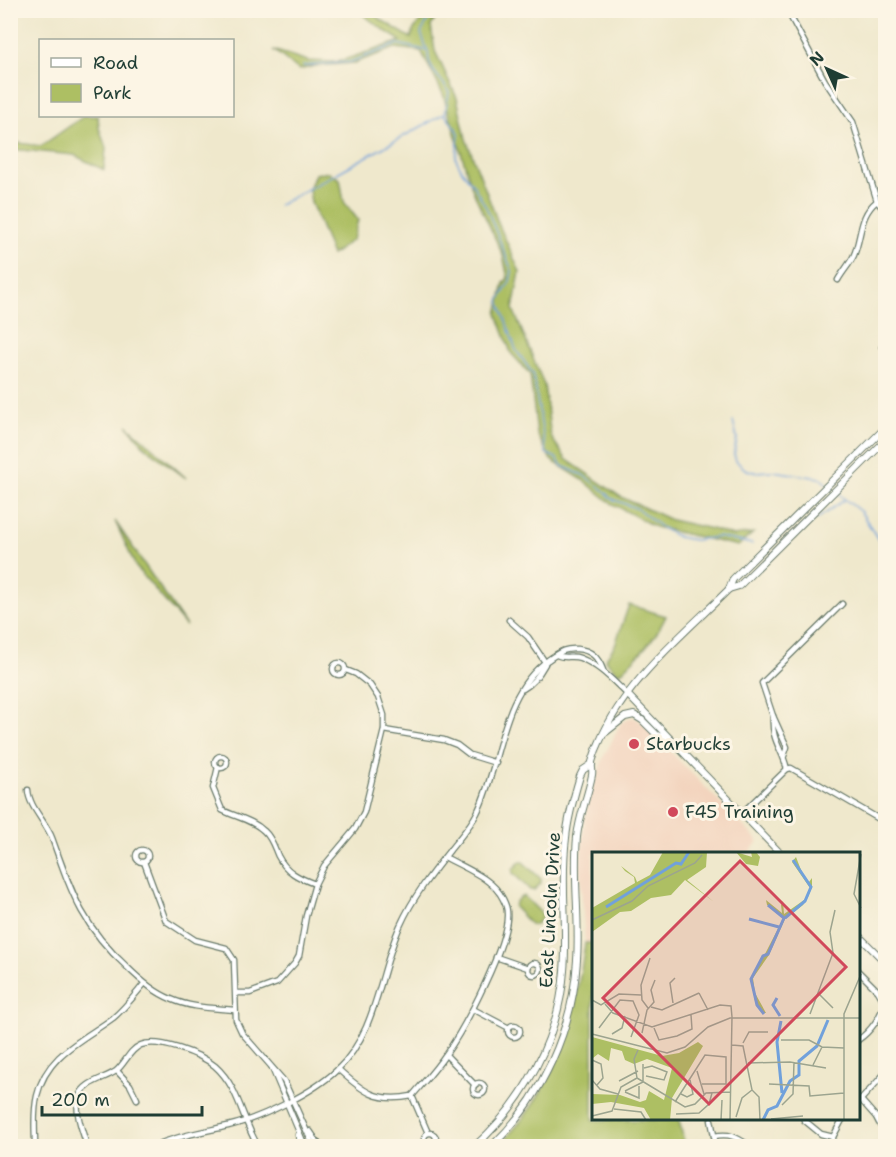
<svg xmlns="http://www.w3.org/2000/svg" width="896" height="1157" viewBox="0 0 896 1157" font-family="'Shantell Sans',sans-serif">
  <style>
    .built { fill: #f3d4be }
    .green { fill: #adbf63; stroke: #667e4c; stroke-width: 1.5 }
    .lines { fill: none; stroke-linecap: round; stroke-linejoin: round }
    .stream { stroke: #71a1db; stroke-width: 1.5 }
    .street-casing { stroke: #687969; stroke-width: 7 }
    .secondary-casing { stroke: #687969; stroke-width: 8 }
    .street { stroke: #fff; stroke-width: 4.5 }
    .secondary { stroke: #fff; stroke-width: 6 }
    .poi-dot { fill: #d1495b; stroke: #fcf5e5; stroke-width: 2 }
    .labels { text-anchor: middle; stroke-width: 6; stroke-linejoin: round; paint-order: stroke }
    .poi-label { font-size: 18px; fill: #1f3d34; stroke: #fcf5e5; text-anchor: start }
    .street-label { font-size: 18px; fill: #1f3d34; stroke: #fcf5e5 }
    .inset-river { fill: none; stroke: #71a1db; stroke-width: 3 }
    .inset-road { fill: none; stroke: #9ca48f; stroke-width: 1.5 }
    .view { fill: #d1495b; fill-opacity: 0.15; stroke: #d1495b; stroke-width: 3 }
    .inset-edge { fill: none; stroke: #1f3d34; stroke-width: 3 }
  </style>
  <rect width="100%" height="100%" fill="#fcf5e5"/>
  <filter id="ink" filterUnits="userSpaceOnUse"><feTurbulence type="fractalNoise" baseFrequency=".0167" numOctaves="2"/><feDisplacementMap in="SourceGraphic" scale="12" xChannelSelector="R" yChannelSelector="G"/><feConvolveMatrix kernelMatrix="1 2 1 2 8 2 1 2 1" color-interpolation-filters="sRGB"/></filter>
  <filter id="wash" filterUnits="userSpaceOnUse"><feTurbulence type="fractalNoise" baseFrequency=".008" numOctaves="4" result="noise"/><feDisplacementMap in="SourceGraphic" scale="24" xChannelSelector="R" yChannelSelector="G"/><feGaussianBlur stdDeviation="1.35" result="paint"/><feColorMatrix in="noise" values="0 0 0 0 0 0 0 0 0 0 0 0 0 0 0 0 0 1.4 0 .05"/><feComposite in="paint" operator="in"/></filter>
  <g filter="url(#wash)">
    <rect width="100%" height="100%" fill="#efe8cc"/>
    <polygon class="built" points="632,717 639,720 758,841 749,854 593,854 593,943 585,943 580,869 585,817 590,796 604,756 621,723"/>
    <g class="green">
      <polygon points="358,11 367,11 411,38 414,29 430,11 440,11 431,26 435,51 457,98 466,139 499,225 520,272 513,309 544,385 551,437 566,459 621,497 671,520 712,529 733,536 753,533 738,546 655,527 611,503 583,480 551,460 537,434 530,374 511,353 497,314 504,283 508,278 503,255 473,191 443,94 421,51 395,48 354,63 314,66 299,70 273,50 308,61 337,62 401,41 385,31"/>
      <polygon points="84,116 98,116 99,128 106,148 104,170 74,155 11,149 11,142 41,146"/>
      <polygon points="328,172 340,179 344,202 358,220 353,239 332,255 311,202 309,189 315,174"/>
      <polygon points="127,425 186,478 146,448"/>
      <polygon points="115,521 186,626 136,567"/>
      <path d="M629,605L666,616C655,640 638,656 619,674L605,660L615,645Z"/>
      <polygon points="520,862 523,862 541,879 541,883 534,890 530,890 513,873 513,869"/>
      <path d="M524,896L542,914V918L535,925H531L514,907C514,902 519,897 524,896Z"/>
      <path d="M585,943H593V1120H679L685,1146H498C556,1091 575,1020 585,943Z"/>
    </g>
    <g class="lines">
      <g class="stream">
        <polyline points="427,50 421,33 433,10"/>
        <path d="M303,66L350,62L398,44L428,51C428,72 440,75 449,92L445,114L459,133L456,159L462,171L474,186L487,209L512,271L510,281L499,301L516,350L533,374L546,453L556,458L562,466L583,475L607,493L610,498L638,509L662,528L678,537L694,540L718,537L752,544"/>
        <polyline points="279,205 444,114"/>
        <polyline points="733,421 737,438 734,454 736,461 745,469 753,472 773,471 820,478 827,484"/>
        <polyline points="837,493 861,512 886,552"/>
        <polyline points="817,519 844,500"/>
      </g>
    </g>
  </g>
  <g filter="url(#ink)">
    <g class="lines">
      <g class="street-casing">
        <g id="street">
          <polyline points="787,10 825,81 853,122 877,201 886,213"/>
          <path d="M838,280C843,271 850,264 854,255C862,236 859,215 877,201"/>
          <polyline points="882,347 886,343"/>
          <polyline points="509,620 528,637 545,662"/>
          <path d="M557,655C564,659 572,655 580,658C600,666 612,680 627,694"/>
          <circle cx="339" cy="669" r="6"/>
          <path d="M523,689C533,684 540,673 545,664"/>
          <path d="M773,716C771,741 782,748 787,769"/>
          <polyline points="384,730 444,740 457,745 470,755 496,763"/>
          <circle cx="221" cy="762" r="6"/>
          <polyline points="784,756 787,747 773,716 762,683 842,604"/>
          <path d="M218,767L213,788L222,810C236,817 253,820 264,831C272,838 274,847 278,856C286,872 299,878 315,884"/>
          <path d="M28,790C29,807 46,822 52,838C72,894 82,926 127,967C140,980 154,992 171,999C191,1008 213,1008 234,1010"/>
          <polyline points="742,813 787,769 791,768 886,823"/>
          <circle cx="142" cy="856" r="6"/>
          <polyline points="144,862 166,921 195,940 226,948 234,960 236,1020 242,1033 284,1081 312,1143"/>
          <polyline points="496,957 528,968"/>
          <circle cx="534" cy="969" r="6"/>
          <path d="M858,971L878,991L884,1001C883,1015 870,1032 858,1040"/>
          <polyline points="236,993 250,993 277,983 295,963 299,956 306,916 315,884 324,866 355,829 364,812 384,730 384,715 378,697 370,685 356,674 346,670"/>
          <polyline points="473,1009 509,1028"/>
          <circle cx="514" cy="1031" r="6"/>
          <polyline points="446,1055 475,1085"/>
          <polyline points="272,1068 305,1146"/>
          <path d="M338,1069C363,1092 377,1103 412,1096C423,1083 436,1069 446,1054C464,1029 510,942 507,912C507,908 505,903 503,899C493,878 464,868 445,857"/>
          <polyline points="117,1071 130,1085 137,1099"/>
          <circle cx="479" cy="1089" r="6"/>
          <polyline points="412,1096 428,1133"/>
          <polyline points="861,1100 876,1117 886,1136"/>
          <polyline points="858,1103 886,1072"/>
          <polyline points="711,1120 716,1146"/>
          <polyline points="804,1120 821,1134 833,1137"/>
          <polyline points="310,1131 320,1146"/>
          <circle cx="430" cy="1139" r="6"/>
          <polyline points="298,1135 300,1146"/>
          <path d="M714,1136C731,1133 736,1137 750,1146"/>
          <path d="M35,1146C35,1129 33,1113 37,1096C46,1055 83,1040 113,1018C125,1008 134,996 144,984"/>
          <path d="M87,1146C83,1132 74,1112 79,1097C83,1082 105,1079 116,1071C125,1064 129,1050 141,1045C158,1038 201,1054 215,1066C239,1087 242,1120 258,1146"/>
          <path d="M154,1146C179,1135 203,1132 228,1126C261,1118 313,1093 337,1070C377,1032 379,973 400,926C413,897 431,874 450,850C459,838 470,827 477,813C502,763 499,695 548,660C559,653 563,648 577,649C591,650 598,657 603,670"/>
          <polyline points="832,1146 833,1137 842,1120"/>
        </g>
      </g>
      <g class="secondary-casing">
        <g id="secondary">
          <polyline points="729,589 739,586 886,440"/>
          <polyline points="627,694 781,854"/>
          <polyline points="606,732 625,717 634,715 642,720 657,735 671,740"/>
          <polyline points="858,935 886,963"/>
          <path d="M475,1146C524,1102 559,1038 564,971C568,927 560,882 566,838C568,817 574,796 580,776L583,770L592,764"/>
          <path d="M492,1146C542,1098 573,1030 577,960C580,919 573,878 577,837C579,816 588,796 592,775C593,771 591,766 592,762C594,755 597,747 600,741C625,681 684,634 729,589L733,579L886,427"/>
        </g>
      </g>
      <use href="#street" class="street"/>
      <use href="#secondary" class="secondary"/>
    </g>
  </g>
  <g class="poi-dot">
    <circle cx="634" cy="744" r="6"/>
    <circle cx="673" cy="812" r="6"/>
  </g>
  <g class="labels">
    <g class="poi-label">
      <text x="646" y="750">Starbucks</text>
      <text x="685" y="818">F45 Training</text>
    </g>
    <g class="street-label">
      <text transform="translate(550 910) rotate(-87)" y="6">East Lincoln Drive</text>
    </g>
  </g>
  <g transform="translate(592 852)">
    <rect width="268" height="268" fill="#efe8cc"/>
    <path d="M71,0H115L114,15L95,28L122,50L93,28L79,43L59,46L39,59L28,60L0,80V56L43,31L42,25L33,19L29,14L43,25L45,30L58,23ZM144,0L160,5L159,0H164L168,5L166,14L154,12ZM204,5L211,23L217,30L220,26V35L216,45L211,53L193,67L177,103L161,126L163,141L174,161H171L163,149L159,129L192,65L175,53L174,48L190,61L189,53L191,49L192,62L215,46L218,36L200,10ZM0,185L70,204L87,201L106,190L111,194L80,246L78,268H59L52,256L19,250L0,252V242L28,243L48,250L54,248L57,239L72,248L80,216L55,207L42,212L33,208L30,199L19,196L17,209L6,202L1,206Z" fill="#adbf63"/>
    <path class="inset-river" d="M14,55L84,11L89,12L97,0M193,66L213,49L219,35L201,8M157,67L187,75M185,146L181,153L188,164M172,162L165,153L159,127L171,104L176,102L192,66L176,53M189,169L185,190L190,241M171,268L176,258L185,254L198,229L207,223V209L225,194L236,168"/>
    <path class="inset-road" d="M269,2L262,42L269,56M0,68L40,49L56,34L103,11L110,3M107,141L116,158M227,142L241,156M0,148L9,153L27,142L49,143M81,151L78,131L83,126M13,152L21,161L60,175L128,153L139,154L140,165M59,155L70,158L107,141M56,156L50,148L49,133L58,106M218,162L241,101L238,80L243,58M7,176L28,148L41,149L47,163L39,185M62,176L67,188L85,184L100,177L99,163M50,181L55,158L62,150L59,138L63,128M0,182L75,201L93,195L116,175L138,166H269M20,182L30,176L33,164M189,188H217L230,195L252,196M151,191L157,180H176M140,193L151,194L160,238L167,245L168,268M0,208L9,212L11,226L5,233M156,211L198,210L234,216M221,213L230,195M52,216L60,214L75,220L72,228L54,224M105,219L112,242M45,226L93,255L103,252L114,241L138,240M0,228L8,237L26,242M27,229L46,219M177,232L217,234L218,244L252,241M33,239L51,230V212M33,240L47,246V234M89,242L95,245L101,242L98,228M83,250L113,203L134,205V232H110M190,253L201,242L202,210M22,257L49,260L54,268M84,262L107,261L117,252L120,241M0,264L20,259L29,235L45,226L42,207L46,198M144,265L150,246L160,238M179,267L211,264M129,268L130,248M138,268L140,165M252,268V162L269,122"/>
    <path class="view" d="M148,9L254,115L117,252L11,146Z"/>
    <rect width="268" height="268" class="inset-edge"/>
  </g>
  <rect width="896" height="1157" fill="none" stroke="#fcf5e5" stroke-width="36"/>
  <rect x="39" y="39" width="195" height="78" fill="#fcf5e5" stroke="#a4ab9e" stroke-width="1.5"/>
  <rect x="51" y="58" width="30" height="9" fill="#ffffff" stroke="#a4ab9e" stroke-width="1.5"/>
  <text x="93" y="69" font-size="18" fill="#1f3d34">Road</text>
  <rect x="51" y="84" width="30" height="18" fill="#adbf63" stroke="#a4ab9e" stroke-width="1.5"/>
  <text x="93" y="99" font-size="18" fill="#1f3d34">Park</text>
  <g transform="translate(827 69) rotate(315)" stroke="#fcf5e5" stroke-width="4.5" paint-order="stroke">
  <path d="M0-4.5L10 22L0 15L-10 22Z" fill="#1f3d34"/>
  <text y="-9" font-size="16" font-weight="bold" text-anchor="middle" fill="#1f3d34">N</text>
  </g>
  <path d="M42 1106v9h160v-9" fill="none" stroke="#1f3d34" stroke-width="3"/>
  <text x="51" y="1106" font-size="18" fill="#1f3d34" stroke="#fcf5e5" stroke-width="4.5" paint-order="stroke">200 m</text>
</svg>
